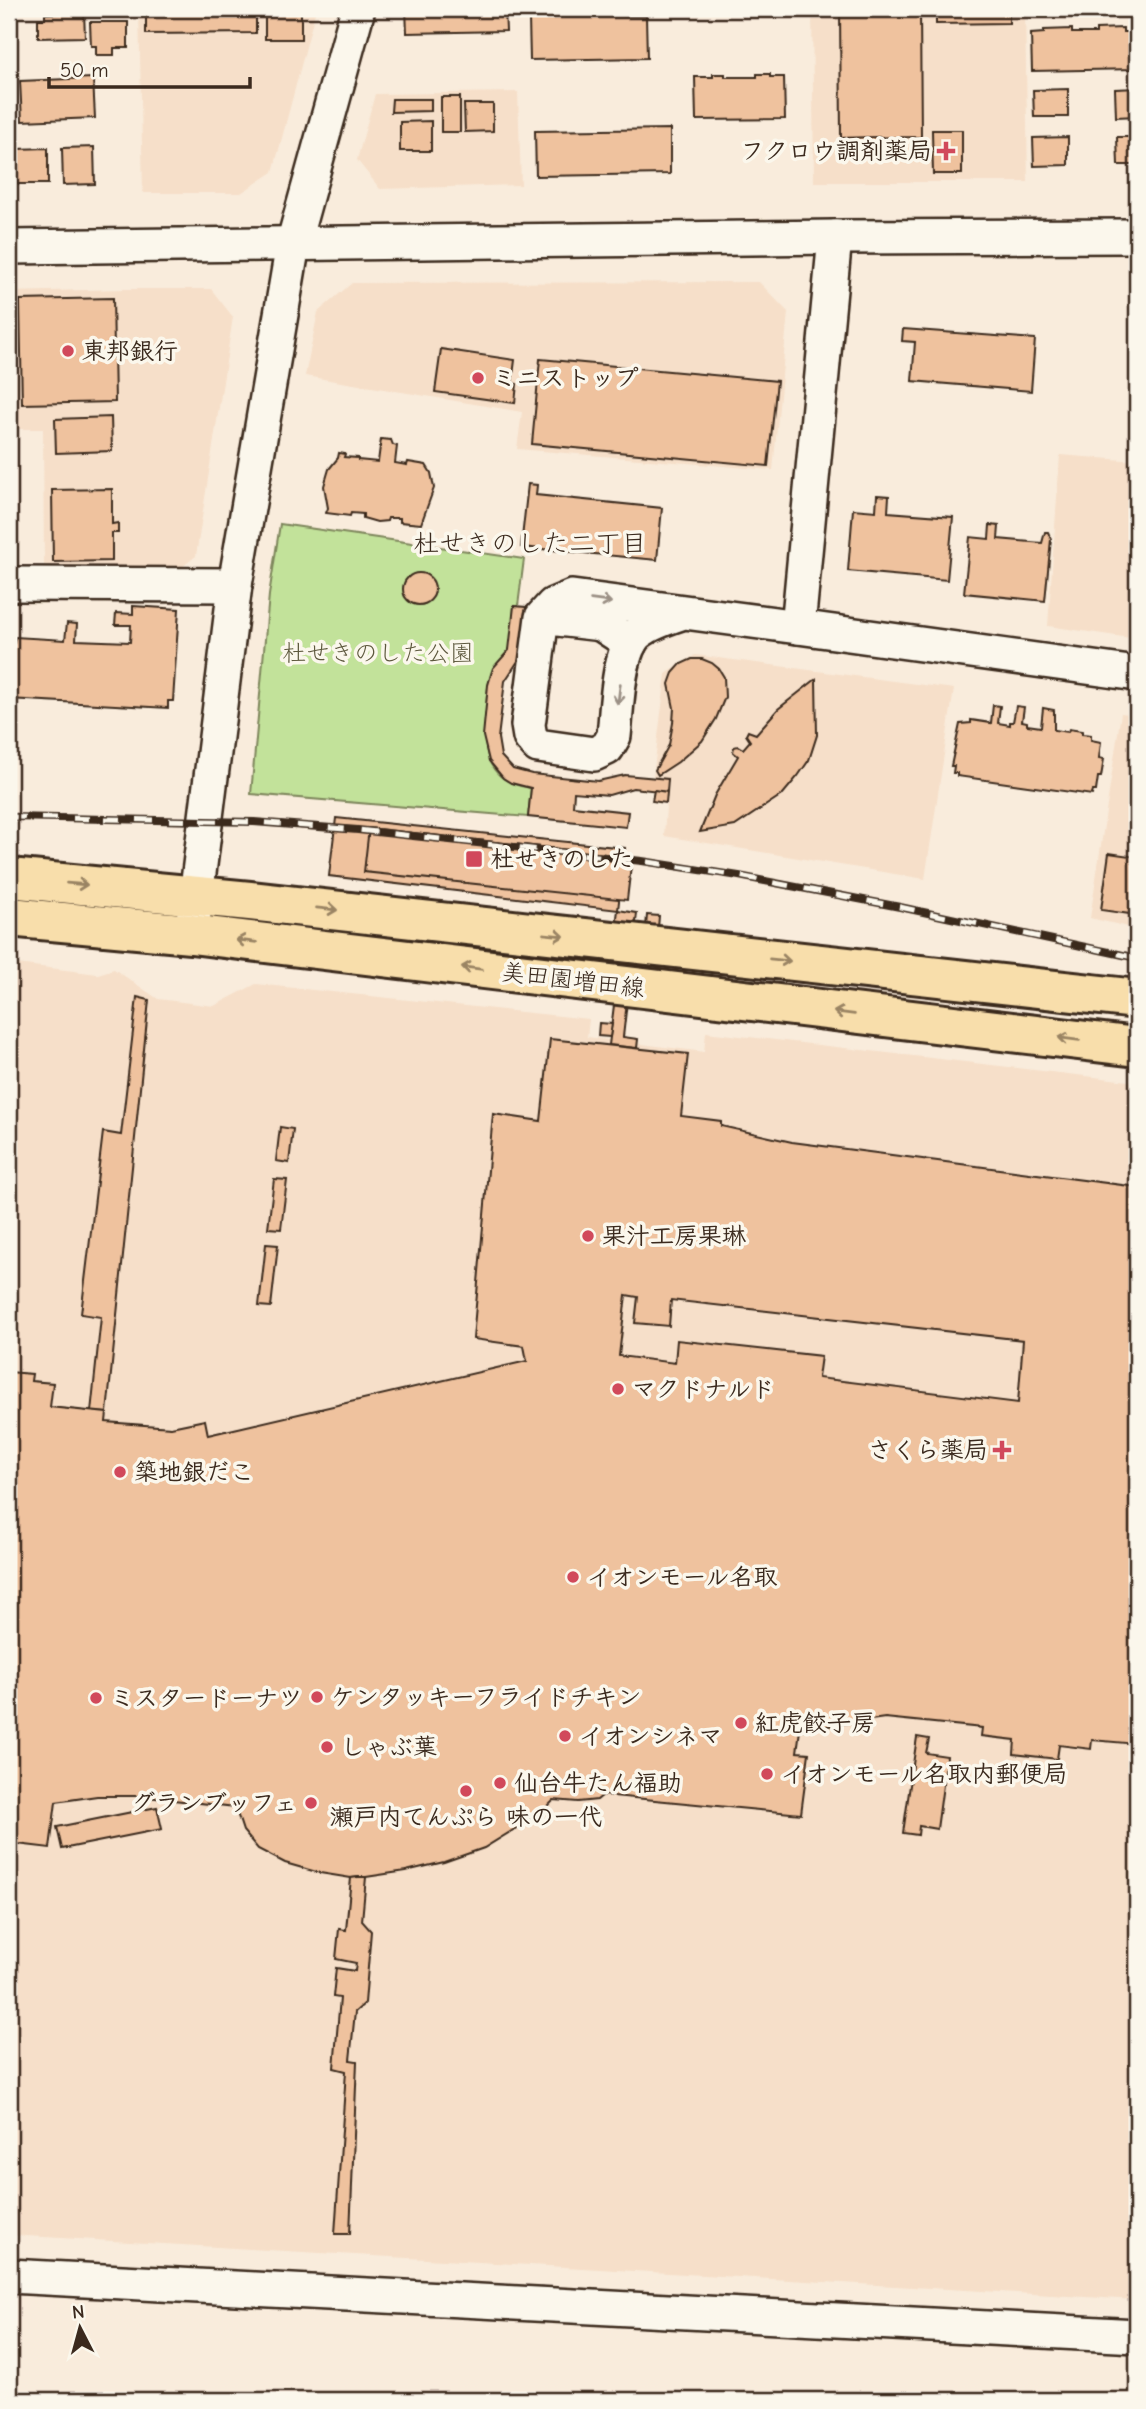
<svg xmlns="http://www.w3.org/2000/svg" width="1146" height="2409" viewBox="0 0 1146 2409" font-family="'Comic Neue','Klee One',sans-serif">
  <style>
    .built { fill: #f6dfc9 }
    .park { fill: #c2e29a; stroke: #7e865c; stroke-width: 2 }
    .building { fill: #efc29e; stroke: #3b2a1e; stroke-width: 2; fill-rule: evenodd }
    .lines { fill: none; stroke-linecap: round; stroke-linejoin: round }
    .minor-casing { stroke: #3b2a1e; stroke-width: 38 }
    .major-casing { stroke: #3b2a1e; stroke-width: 44 }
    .minor { stroke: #fbf7ec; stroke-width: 33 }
    .major { stroke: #f8deab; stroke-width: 38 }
    .rail-casing { stroke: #3b2a1e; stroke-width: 8 }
    .rail { stroke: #fbf7ec; stroke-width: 5; stroke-dasharray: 16; stroke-linecap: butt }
    .oneway { stroke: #9b9085 }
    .oneway2 { stroke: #9a8464 }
    .poi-dot { fill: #d1495b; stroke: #fbf7ec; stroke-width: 2.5 }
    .labels { text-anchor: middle; stroke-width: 7; stroke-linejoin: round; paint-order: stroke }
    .poi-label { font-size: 24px; font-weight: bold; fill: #3b2a1e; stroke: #fbf7ec; text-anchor: start }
    .park-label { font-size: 24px; fill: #5d583d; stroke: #fbf7ec }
    .street-label { font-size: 24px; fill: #3b2a1e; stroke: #fbf7ec }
    .neighbourhood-label { font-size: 26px; fill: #3b2a1e; stroke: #fbf7ec }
  </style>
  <rect width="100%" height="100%" fill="#f9ecdc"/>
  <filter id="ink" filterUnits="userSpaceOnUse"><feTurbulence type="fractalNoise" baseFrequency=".0143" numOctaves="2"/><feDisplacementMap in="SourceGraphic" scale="14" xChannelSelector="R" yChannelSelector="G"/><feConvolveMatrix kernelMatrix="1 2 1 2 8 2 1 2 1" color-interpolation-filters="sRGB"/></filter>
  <g filter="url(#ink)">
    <g class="built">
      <polygon points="139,9 316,9 273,172 241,193 143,193"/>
      <polygon points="812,9 1025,9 1028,182 814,182"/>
      <polygon points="518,92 521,185 380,189 357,160 375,94"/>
      <polygon points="759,282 788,312 773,470 517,449 522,412 305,376 318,312 352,283"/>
      <polygon points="124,289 211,289 233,317 196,556 182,567 44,565 43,429 11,429 10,292"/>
      <polygon points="1060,455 1137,461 1137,639 1048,626"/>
      <polygon points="695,655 954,689 925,879 664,836 668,779 653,777 666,674"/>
      <polygon points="1121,713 1137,715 1137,929 1090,918"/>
      <polygon points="9,963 98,974 114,969 158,999 214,1006 256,984 589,1019 587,1037 704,1052 706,1032 1137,1082 1137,2300 9,2235"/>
    </g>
    <path class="park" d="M280,524L524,559L518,606H514C513,617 514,641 509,650C506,658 496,663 492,671C487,683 487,696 486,709C482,747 484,782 531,788L528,817L251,794L269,595Z"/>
    <g class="building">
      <polygon points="146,9 256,9 256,33 146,34"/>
      <rect x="265" y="9" width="36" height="30"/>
      <polygon points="406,9 505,9 506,31 407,33"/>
      <polygon points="840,9 920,9 921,137 841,138"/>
      <polygon points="936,9 1018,9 1018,15 1009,15 1009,23 936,24"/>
      <polygon points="84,12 85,37 38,38 38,19 45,19 45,14"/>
      <polygon points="612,13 624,13 624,16 646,16 647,58 530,60 529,18 552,18 552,15 565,14 565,17 612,16"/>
      <polygon points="90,22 128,22 128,48 114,48 114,55 96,55 96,46 91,46"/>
      <polygon points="1123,28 1123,32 1137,32 1137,69 1032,71 1031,34 1044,33 1044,30 1072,29 1072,33 1096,33 1096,29"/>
      <polygon points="713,74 725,74 725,77 757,77 757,74 770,74 770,77 784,77 785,119 696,120 695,77 713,77"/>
      <polygon points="93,78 95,118 22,121 20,81"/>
      <polygon points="1137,88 1137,116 1116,117 1115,89"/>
      <polygon points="1068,89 1068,117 1034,117 1033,90"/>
      <rect x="441" y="97" width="19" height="35"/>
      <polygon points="392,99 431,99 431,111 391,112"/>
      <polygon points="464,104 493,104 493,131 465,132"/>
      <polygon points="431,121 431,151 400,151 400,122"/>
      <polygon points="670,129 670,174 536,176 535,131"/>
      <polygon points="932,130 962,130 962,174 933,174"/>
      <polygon points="882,137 882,149 841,149 841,138"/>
      <polygon points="1068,137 1068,165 1034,166 1033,138"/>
      <polygon points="1117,137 1137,137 1137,165 1118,165"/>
      <polygon points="94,147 95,184 63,185 62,148"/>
      <polygon points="48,148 48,184 17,184 16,149"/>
      <polygon points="113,298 115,402 22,404 20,300"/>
      <polygon points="903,329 1035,339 1031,391 912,381 915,342 902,341"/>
      <polygon points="441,349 515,360 512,383 517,384 515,403 435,392"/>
      <polygon points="540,359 777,381 768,466 532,444"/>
      <polygon points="111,417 112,451 56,453 55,419"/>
      <polygon points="381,439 391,440 393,445 397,446 395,463 407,465 408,462 426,465 431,473 434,488 421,524 400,522 400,518 388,518 387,521 377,522 363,518 363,514 351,513 350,516 326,513 328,508 324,486 329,469 338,458 339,453 345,454 344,457 358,458 358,460 378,462"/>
      <polygon points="528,484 537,485 536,495 662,508 657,560 521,547"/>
      <polygon points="112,489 112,524 118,523 118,533 112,533 112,561 53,562 52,490"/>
      <polygon points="877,495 889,496 888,512 953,517 947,580 848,571 853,509 876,511"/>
      <polygon points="990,525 999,526 998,539 1042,543 1045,532 1048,532 1051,539 1045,601 964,593 970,537 989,539"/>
      <circle cx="419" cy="589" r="16"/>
      <polygon points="133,606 179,609 173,701 168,701 168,708 9,699 9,644 14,644 15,637 65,640 67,623 77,624 76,640 130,642 131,625 115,625 116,613 133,614"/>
      <polygon points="514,606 526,607 520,658 505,681 498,738 501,756 513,769 532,774 598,781 625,775 668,779 667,792 633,788 609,795 574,792 573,806 628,812 626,827 528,817 531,788 511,783 503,778 489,761 483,736 488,685 493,668 509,650"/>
      <polygon points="692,659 702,659 712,663 719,669 724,677 725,697 716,719 702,741 678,762 658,775 655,770 669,745 673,723 674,708 669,684 673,673 681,664"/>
      <polygon points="816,679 817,735 809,760 798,776 783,794 735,826 700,832 715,795 738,756 733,752 734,747 738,746 743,749 750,741 746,735 748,731 756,734 778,709"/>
      <polygon points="993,705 1000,706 998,723 1010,725 1010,722 1013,722 1016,706 1024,707 1022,721 1027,722 1027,725 1041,727 1043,708 1054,710 1054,730 1068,732 1069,729 1082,731 1082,734 1091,735 1091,740 1101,742 1099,758 1104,759 1101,777 1098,777 1096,791 1093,791 1092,795 957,776 957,773 953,773 954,766 951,766 960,724 971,723 971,720 991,723"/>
      <polygon points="654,790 667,792 666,803 652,801"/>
      <polygon points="336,818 625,848 618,910 329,876"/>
      <polygon points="369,828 632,857 627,900 364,872"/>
      <polygon points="1109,853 1137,857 1137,915 1101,910"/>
      <polygon points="618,910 637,913 623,1037 638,1039 637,1048 609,1045 621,949 613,948"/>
      <polygon points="647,915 659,916 658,928 646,927"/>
      <polygon points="137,997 149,1000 107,1413 91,1412 101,1317 81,1314 103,1132 121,1135"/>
      <polygon points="599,1023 612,1024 610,1037 598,1036"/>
      <path d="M550,1039L688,1054L681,1116L721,1121V1126L792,1142L1137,1187V1397H1133L1131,1414H1137V1744L1092,1740L1091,1749L1059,1745L1057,1759L1014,1754L1015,1740L981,1736L982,1728L885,1718L800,1730L797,1752L809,1753L801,1814L603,1795L597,1800L578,1802L554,1800L541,1813L484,1848L444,1862L406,1871L366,1877L351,1878L320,1873L285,1863L258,1849L243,1831L235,1807L138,1796H97L56,1802L50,1848L9,1843V1372L32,1374L31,1381L53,1383L50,1407L107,1413L106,1422L171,1427L205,1420L208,1435L527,1361L524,1346L473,1339L493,1114L541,1121ZM626,1295L638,1297L635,1323L669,1326L671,1300L1023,1340L1018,1403L818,1378L821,1356L677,1340L675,1363L619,1356Z"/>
      <polygon points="280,1127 293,1129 289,1163 276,1161"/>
      <polygon points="274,1179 287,1180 281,1229 268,1228"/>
      <polygon points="266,1244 278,1245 271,1307 259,1306"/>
      <polygon points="917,1737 929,1739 926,1753 947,1756 937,1829 919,1826 918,1835 903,1833"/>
      <polygon points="157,1807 162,1829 62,1849 57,1827"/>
      <polygon points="358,1877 366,1877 362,1921 371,1931 365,2003 355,2012 350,2060 357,2061 350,2234 335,2234 346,2071 334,2068 340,1998 333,1997 336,1968 355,1971 356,1963 336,1959 339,1929 346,1930 351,1878"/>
    </g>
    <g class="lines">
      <g class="minor-casing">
        <g id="minor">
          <polyline points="835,237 798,627 1137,674"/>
          <polyline points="9,247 835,237 1137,236"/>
          <polyline points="9,584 235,585"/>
          <path d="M684,612C669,617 652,622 639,632C617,649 617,709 614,736L607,748L594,754L538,746L530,737L528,725L542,617L553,605L572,597L798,627"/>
          <polyline points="558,619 601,624 630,643"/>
          <polyline points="193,921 235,585 293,244 358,9"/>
          <polyline points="9,2276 1137,2336"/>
        </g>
      </g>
      <g class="major-casing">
        <g id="major">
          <polyline points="9,878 250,901 1137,999"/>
          <polyline points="9,917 191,934 1137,1047"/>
        </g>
      </g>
      <use href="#minor" class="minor"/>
      <use href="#major" class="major"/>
      <g class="rail-casing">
        <polyline id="rail" points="9,817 254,822 358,830 642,861 739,876 900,907 1137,958"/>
      </g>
      <use href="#rail" class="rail"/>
    </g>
    <defs><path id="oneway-shaft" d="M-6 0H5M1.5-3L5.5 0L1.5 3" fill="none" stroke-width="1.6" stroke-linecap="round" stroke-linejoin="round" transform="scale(1.75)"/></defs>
    <g class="oneway">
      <use href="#oneway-shaft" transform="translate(601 601) rotate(8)"/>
      <use href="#oneway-shaft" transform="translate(619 694) rotate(97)"/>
    </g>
    <g class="oneway2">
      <use href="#oneway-shaft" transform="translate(77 884) rotate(5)"/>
      <use href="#oneway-shaft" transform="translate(327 909) rotate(6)"/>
      <use href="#oneway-shaft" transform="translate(554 935) rotate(6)"/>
      <use href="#oneway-shaft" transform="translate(246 941) rotate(-173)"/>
      <use href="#oneway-shaft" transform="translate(780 960) rotate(6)"/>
      <use href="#oneway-shaft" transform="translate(472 968) rotate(-173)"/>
      <use href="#oneway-shaft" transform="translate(844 1013) rotate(-173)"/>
      <use href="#oneway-shaft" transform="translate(1069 1039) rotate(-173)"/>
    </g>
  </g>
  <g class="poi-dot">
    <path d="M942.5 140.5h7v7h7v7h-7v7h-7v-7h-7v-7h7z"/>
    <circle cx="68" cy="351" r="7"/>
    <circle cx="478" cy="378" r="7"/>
    <rect x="465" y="850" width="18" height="18" rx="3.5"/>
    <circle cx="588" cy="1236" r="7"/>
    <circle cx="618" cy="1389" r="7"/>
    <path d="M998.5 1439.5h7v7h7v7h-7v7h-7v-7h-7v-7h7z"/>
    <circle cx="120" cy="1472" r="7"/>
    <circle cx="573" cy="1577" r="7"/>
    <circle cx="317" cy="1697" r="7"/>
    <circle cx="96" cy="1698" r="7"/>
    <circle cx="741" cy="1723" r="7"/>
    <circle cx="565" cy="1736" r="7"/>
    <circle cx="327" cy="1747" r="7"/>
    <circle cx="767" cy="1774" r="7"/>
    <circle cx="500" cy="1783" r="7"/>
    <circle cx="466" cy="1791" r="7"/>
    <circle cx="311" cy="1803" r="7"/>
  </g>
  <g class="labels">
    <g class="poi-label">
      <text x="932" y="159" text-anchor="end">フクロウ調剤薬局</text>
      <text x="82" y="359">東邦銀行</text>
      <text x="492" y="386">ミニストップ</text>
      <text x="490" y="867">杜せきのした</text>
      <text x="602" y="1244">果汁工房果琳</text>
      <text x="632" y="1397">マクドナルド</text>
      <text x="988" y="1458" text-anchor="end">さくら薬局</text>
      <text x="134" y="1480">築地銀だこ</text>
      <text x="587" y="1585">イオンモール名取</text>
      <text x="331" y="1705">ケンタッキーフライドチキン</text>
      <text x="110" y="1706">ミスタードーナツ</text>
      <text x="755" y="1731">紅虎餃子房</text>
      <text x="579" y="1744">イオンシネマ</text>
      <text x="341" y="1755">しゃぶ葉</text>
      <text x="781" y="1782">イオンモール名取内郵便局</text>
      <text x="514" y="1791">仙台牛たん福助</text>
      <text x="297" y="1811" text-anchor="end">グランブッフェ</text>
      <text x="466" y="1825" text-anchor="middle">瀬戸内てんぷら 味の一代</text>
    </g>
    <g class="park-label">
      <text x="378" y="661">杜せきのした公園</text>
    </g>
    <g class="street-label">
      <text transform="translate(573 980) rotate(7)" y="8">美田園増田線</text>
    </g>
    <g class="neighbourhood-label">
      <text x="530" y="552">杜せきのした二丁目</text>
    </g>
  </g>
  <rect width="1146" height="2409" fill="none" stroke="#fbf7ec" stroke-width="35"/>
  <rect x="18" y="18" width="1111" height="2374" fill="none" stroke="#3b2a1e" stroke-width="2.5" filter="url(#ink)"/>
  <g transform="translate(80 2328) rotate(354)" stroke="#fbf7ec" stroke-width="5" paint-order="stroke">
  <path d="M0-5L12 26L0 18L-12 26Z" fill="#3b2a1e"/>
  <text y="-10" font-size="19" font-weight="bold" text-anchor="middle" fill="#3b2a1e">N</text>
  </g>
  <path d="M49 77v10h201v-10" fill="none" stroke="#3b2a1e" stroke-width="3.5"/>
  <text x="60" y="77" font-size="21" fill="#3b2a1e" stroke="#fbf7ec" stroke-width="5" paint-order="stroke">50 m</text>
</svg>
